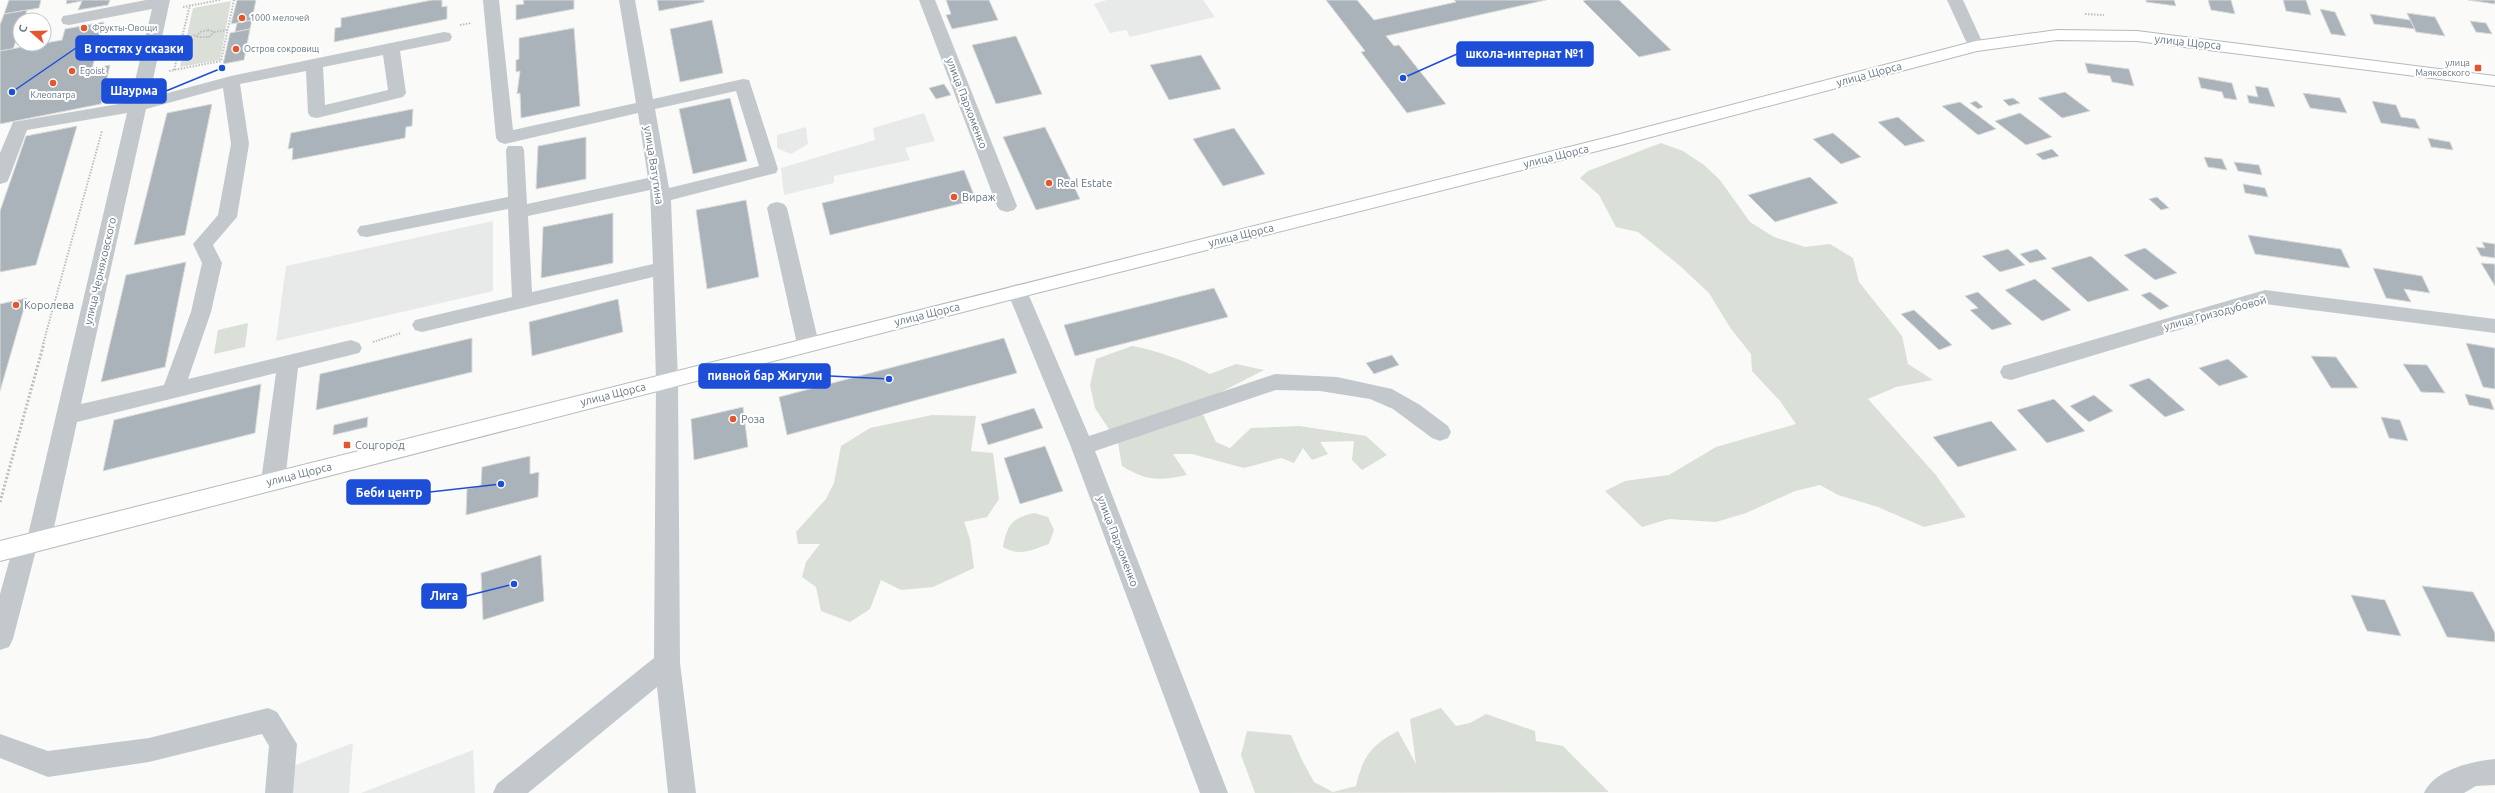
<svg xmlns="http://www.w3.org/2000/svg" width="2495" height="793" viewBox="0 0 2495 793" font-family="Ubuntu,sans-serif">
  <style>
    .built { fill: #e8e9e9 }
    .green { fill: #dadfd7 }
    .building { fill: #aab3b9; stroke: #dcdcda }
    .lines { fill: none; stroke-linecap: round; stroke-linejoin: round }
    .major-casing { stroke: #b5babe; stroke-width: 2 }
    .path-far1 { stroke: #bbbfc2; stroke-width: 2; stroke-dasharray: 1.5 1.5; stroke-linecap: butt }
    .path { stroke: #bbbfc2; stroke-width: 3; stroke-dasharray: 2 2; stroke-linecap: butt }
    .minor { fill: #c3c8cc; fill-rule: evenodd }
    .major { fill: #fff; fill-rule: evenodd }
    .poi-dot { fill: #e4572e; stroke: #fff; stroke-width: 1.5 }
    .labels { text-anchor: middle; stroke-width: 4; stroke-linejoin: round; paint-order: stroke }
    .far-poi-label { font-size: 9px; fill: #657683; stroke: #fff; text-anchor: start }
    .street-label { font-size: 11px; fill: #657683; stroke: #fff }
    .poi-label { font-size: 11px; fill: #657683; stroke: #fff; text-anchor: start }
    .leader { fill: none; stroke: #1d4ed8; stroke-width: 1.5 }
    .callout-dot { fill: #1d4ed8; stroke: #fff; stroke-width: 1.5 }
    .callout { fill: #1d4ed8; stroke: #1d4ed8; stroke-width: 1.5 }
    .callout-label { font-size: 12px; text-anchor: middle; font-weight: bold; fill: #fff }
  </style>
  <rect width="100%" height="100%" fill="#fafaf8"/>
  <g class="built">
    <polygon points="1107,0 1203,0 1215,17 1130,37 1126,30 1110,33 1094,4"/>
    <polygon points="924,113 935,141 905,148 910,160 834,176 834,183 784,195 781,168 875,140 873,128"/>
    <polygon points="806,127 808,144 791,154 777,148 777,135"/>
    <polygon points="493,221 493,291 276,341 286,266"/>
    <polygon points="353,743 349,793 291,793 293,766"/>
    <polygon points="473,750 475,793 361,793"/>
  </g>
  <g class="green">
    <polygon points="231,1 220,60 180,67 193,8"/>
    <polygon points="1661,143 1683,151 1704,165 1720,180 1750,222 1774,237 1805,247 1830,244 1853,258 1859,282 1902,336 1908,364 1933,380 1896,387 1868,399 1935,474 1966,517 1924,527 1878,507 1838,495 1820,485 1795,491 1746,513 1716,522 1669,519 1642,527 1605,491 1625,481 1669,475 1716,447 1796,424 1780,401 1752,371 1751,354 1731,329 1709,293 1679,265 1638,232 1616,227 1599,195 1580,178 1588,171"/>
    <polygon points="248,323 245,347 214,354 218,330"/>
    <path d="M1132,346C1160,351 1185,361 1210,374L1236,364L1264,370L1198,404L1216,442L1230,448L1251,428L1299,426L1366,436L1387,455L1362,470L1352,460L1354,441L1320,442L1328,454L1312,460L1303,448L1294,463L1281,458L1244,468L1192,454H1173L1187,475C1159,481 1146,481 1122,466L1118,443L1095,408L1090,385L1096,359Z"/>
    <polygon points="932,415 976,416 971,451 993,453 999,499 987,517 964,522 970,539 974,568 933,587 901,590 881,580 870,609 850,622 821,611 816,587 802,577 806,562 820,544 798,544 796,532 826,499 834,483 841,446 870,428"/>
    <path d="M1034,513L1048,517L1054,530L1049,544C1031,550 1020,557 1003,547C1007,525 1012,518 1034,513Z"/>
    <path d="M1441,708L1456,726L1470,723L1486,714L1535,731L1536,741L1563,746L1609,792L1255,793L1241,755L1247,731L1291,735L1302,760L1314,782L1333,792L1356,786C1363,756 1371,745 1398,731L1416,764L1410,719Z"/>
  </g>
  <g class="building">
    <polygon points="9,0 41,0 39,8 4,14"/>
    <polygon points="67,0 110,0 108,5 78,10 82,1 66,4"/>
    <polygon points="237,0 256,0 252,20 231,24"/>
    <polygon points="432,0 442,0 442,7 447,6 447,19 334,42 335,28 341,27 341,18"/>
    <polygon points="523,0 574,0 574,9 516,20 516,5 524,4"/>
    <polygon points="657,0 704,0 704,2 659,11"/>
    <polygon points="946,0 989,0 998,20 952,29 946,15 951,14"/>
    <polygon points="1326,0 1357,0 1374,20 1456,2 1454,0 1546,0 1386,36 1394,46 1399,45 1446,104 1407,113 1361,52 1365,51"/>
    <polygon points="1586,0 1619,0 1671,50 1639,57 1583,1"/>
    <polygon points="2146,0 2174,0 2176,6 2146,2"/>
    <polygon points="2208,0 2231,0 2235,14 2211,10"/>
    <polygon points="2283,0 2306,0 2311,15 2286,11"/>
    <polygon points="2468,0 2495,0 2495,4"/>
    <polygon points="2320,9 2335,12 2346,36 2331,34"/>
    <polygon points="27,10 24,20 20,20 20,30 13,49 0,51 0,25 4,14"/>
    <polygon points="2407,13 2435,17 2445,36 2416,32"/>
    <polygon points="2370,14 2410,20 2415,29 2374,24"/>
    <polygon points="252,20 250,29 235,32 237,23"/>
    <polygon points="712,20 723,73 680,82 670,29"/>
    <polygon points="2470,21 2486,23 2492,34 2476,32"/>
    <polygon points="104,22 92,69 110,65 101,104 0,124 0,51 62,40 65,29"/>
    <polygon points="574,28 580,106 521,118 520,93 517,94 520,71 516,72 516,60 519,59 519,38"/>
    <polygon points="250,29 244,60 223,64 230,33"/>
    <polygon points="1016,36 1042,94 996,104 972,45"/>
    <polygon points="1201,55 1221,89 1169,100 1150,65"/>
    <polygon points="2085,63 2129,69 2134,86 2112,82 2110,76 2088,73"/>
    <polygon points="2198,77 2232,83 2237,100 2224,98 2222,92 2201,88"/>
    <polygon points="944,84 951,95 936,99 929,88"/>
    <polygon points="2255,86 2268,88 2275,107 2249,103 2247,95 2258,97"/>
    <polygon points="2065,92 2090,111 2062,118 2038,98"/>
    <polygon points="2303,93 2340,98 2347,113 2310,108"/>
    <polygon points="730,98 747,161 693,174 679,109"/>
    <polygon points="2013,98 2020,103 2009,106 2003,100"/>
    <polygon points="1976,101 1983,107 1978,109 1970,103"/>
    <polygon points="2372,101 2396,105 2401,117 2415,119 2420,129 2381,123"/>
    <polygon points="1960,102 1996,129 1978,135 1942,106"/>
    <polygon points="212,104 185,235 134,245 167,113"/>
    <polygon points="413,109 412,126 406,127 405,138 292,160 293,148 288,149 291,133"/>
    <polygon points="2020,113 2052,137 2026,145 1995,121"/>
    <polygon points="1898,117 1925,141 1905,146 1878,122"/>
    <polygon points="77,126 36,265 0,272 0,211 26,136"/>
    <polygon points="1045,127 1080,199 1036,210 1003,137"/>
    <polygon points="1234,128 1265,174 1223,186 1193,139"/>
    <polygon points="1833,133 1861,157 1841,164 1813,139"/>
    <polygon points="586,137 586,179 536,189 538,146"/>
    <polygon points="2428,138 2450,142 2453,150 2431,147"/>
    <polygon points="2052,149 2059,156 2043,160 2036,154"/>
    <polygon points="2204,157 2222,159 2227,170 2208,167"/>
    <polygon points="2234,162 2259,165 2262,175 2238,171"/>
    <polygon points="964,170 976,200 830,235 822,203"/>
    <polygon points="1810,177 1838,203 1775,222 1748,195"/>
    <polygon points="2243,184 2265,188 2268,197 2245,193"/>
    <polygon points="2157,197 2169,208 2161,210 2149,199"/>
    <polygon points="746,200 759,277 707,289 696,210"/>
    <polygon points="613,213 613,263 541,278 543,227"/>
    <polygon points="2248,235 2341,249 2350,268 2255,254"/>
    <polygon points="2482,242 2495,244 2495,258 2481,256 2476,247 2485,248"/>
    <polygon points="2145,248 2177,273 2155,280 2124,255"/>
    <polygon points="2008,249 2025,265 2000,272 1982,256"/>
    <polygon points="2037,249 2047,259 2030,263 2020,254"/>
    <polygon points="2091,256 2129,290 2088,302 2051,268"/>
    <polygon points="186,262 165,367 101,382 126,275"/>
    <polygon points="2481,263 2495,264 2495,286"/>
    <polygon points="2373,268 2422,276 2430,293 2404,289 2411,302 2386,298"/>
    <polygon points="2035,279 2071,310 2042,321 2005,290"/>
    <polygon points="1214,288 1228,317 1075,356 1064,325"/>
    <polygon points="1978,292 2012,324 1992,330 1970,310 1978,308 1965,296"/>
    <polygon points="2150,292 2169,306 2160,310 2141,295"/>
    <polygon points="27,298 0,391 0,304"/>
    <polygon points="618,299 623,332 532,356 529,322"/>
    <polygon points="1914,310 1952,345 1939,350 1901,314"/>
    <polygon points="472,338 472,372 316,410 320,374"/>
    <polygon points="1004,338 1017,373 787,435 779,397"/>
    <polygon points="2466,343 2495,348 2495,389 2483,387"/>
    <polygon points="1392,355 1399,365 1374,374 1366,363"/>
    <polygon points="2311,356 2336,357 2358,388 2331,388"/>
    <polygon points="2228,359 2248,377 2219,386 2199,368"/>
    <polygon points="2403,364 2427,365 2445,393 2421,392"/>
    <polygon points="2149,378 2185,410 2165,417 2129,385"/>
    <polygon points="261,384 255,433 103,471 114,420"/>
    <polygon points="2465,394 2490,399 2494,410 2469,405"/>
    <polygon points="2094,395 2113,411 2089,422 2070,406"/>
    <polygon points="2054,399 2085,431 2047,443 2017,410"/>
    <polygon points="743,407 748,447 694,460 691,419"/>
    <polygon points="1034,408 1043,428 988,445 981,424"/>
    <polygon points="368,417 367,427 333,435 334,425"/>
    <polygon points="2381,417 2400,420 2408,441 2389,438"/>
    <polygon points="1991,421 2017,450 1958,467 1933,437"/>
    <polygon points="1045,446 1063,491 1020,504 1004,458"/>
    <polygon points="530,456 530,474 539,472 538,497 466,515 467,489 481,486 482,467"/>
    <polygon points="541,555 544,601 483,620 481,573"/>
    <polygon points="2422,586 2473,592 2495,633 2495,642 2447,637"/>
    <polygon points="2351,595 2385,600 2401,636 2367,631"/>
  </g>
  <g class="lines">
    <g class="major-casing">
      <polygon id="major" points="2057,30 2137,31 2495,76 2495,86 2137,41 2057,40 1977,51 1613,147 1017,298 0,561 0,541 1605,138 1976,41"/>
    </g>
    <g class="path-far1">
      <polyline points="183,7 220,0"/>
      <polyline points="2085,14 2104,15"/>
      <polyline points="460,25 471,23"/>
      <polygon points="208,30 214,32 209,37 196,37 200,32"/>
      <polyline points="214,32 228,30"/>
      <polyline points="182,38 196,35"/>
      <polyline points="174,70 190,5"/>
      <polyline points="169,71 221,61 234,0"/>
      <polyline points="373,342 401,333"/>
      <polyline points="43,344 102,131"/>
    </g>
    <polyline class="path" points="0,502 44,343"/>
    <g class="minor">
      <path d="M146,0H170L149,98L231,76L444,32L450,33L452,37L450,41L400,51L406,93L403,97L317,118L311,117L308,113L306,71L240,84L249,144L237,217L213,245L222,263L211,312L188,379L351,340L359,343L362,348L359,353L298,368L285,481L281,487L273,490L265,487L261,481L276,373L77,422L51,541L48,548L36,550L13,639L9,647L0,650V594L14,544L17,537L28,535L127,113L27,130L9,178L7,182L0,184V153L13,122L130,102L152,9L69,25L63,24L61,20L63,16L69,15ZM383,55L388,90L325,105L323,67ZM223,88L231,144L218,215L193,244L202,263L191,312L164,385L81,404L146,109Z"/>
      <path d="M483,0H499L513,130L636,103L619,0H635L653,99L743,79L749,80L778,169L776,173L671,200L678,380L680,663L696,793H668L657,687L528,793H493L497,784L654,658L656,380L653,277L422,332L415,330L412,325L415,320L512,297L508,209L367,237L360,236L357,231L360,226L367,225L508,197L506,150L508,146H522L524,150L527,204L648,178L638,113L505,144L499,142L496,138ZM736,91L759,166L669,188L655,109ZM650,190L653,264L532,292L528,216Z"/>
      <polygon points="919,0 935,0 1017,206 1014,210 1007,212 1000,210 997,206"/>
      <polygon points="1947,0 1963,0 1984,46 1982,50 1970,50"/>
      <polygon points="777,202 784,204 787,208 819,344 816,349 808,352 800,349 797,344 767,208 770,204"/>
      <polygon points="1017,284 1024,286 1027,291 1089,436 1275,374 1337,377 1392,389 1420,405 1448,426 1451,432 1448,438 1440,441 1432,438 1393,409 1370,399 1320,391 1276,390 1095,451 1228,793 1200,793 1071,447 1007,291 1010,286"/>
      <polygon points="2265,290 2495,319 2495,333 2265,304 2011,380 2003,378 2000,372 2003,366"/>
      <polygon points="268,708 277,712 297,744 293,793 265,793 269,746 262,734 149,762 48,777 0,758 0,734 48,751 149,738"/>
      <path d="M2495,759V785L2476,786L2464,793H2424C2434,770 2472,761 2495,759Z"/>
    </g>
    <use href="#major" class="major"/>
  </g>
  <g class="poi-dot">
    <circle cx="242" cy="18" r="4"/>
    <circle cx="84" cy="28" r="4"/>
    <circle cx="236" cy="49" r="4"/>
    <rect x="2474" y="64" width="8" height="8" rx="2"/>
    <circle cx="72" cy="71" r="4"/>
    <circle cx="53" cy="83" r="4"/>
    <circle cx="1049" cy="183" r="4"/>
    <circle cx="954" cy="197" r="4"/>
    <circle cx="16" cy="305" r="4"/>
    <circle cx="733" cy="419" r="4"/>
    <rect x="343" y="441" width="8" height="8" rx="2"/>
  </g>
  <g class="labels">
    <g class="far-poi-label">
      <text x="250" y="21">1000 мелочей</text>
      <text x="92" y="31">Фрукты-Овощи</text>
      <text x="244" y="52">Остров сокровищ</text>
      <text x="2470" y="66" text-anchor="end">улица<tspan x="2470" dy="10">Маяковского</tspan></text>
      <text x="80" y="74">Egoist</text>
      <text x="53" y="98" text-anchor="middle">Клеопатра</text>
    </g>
    <g class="street-label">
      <text transform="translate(2188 42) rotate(6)" y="4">улица Щорса</text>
      <text transform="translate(1869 74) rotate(-15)" y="4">улица Щорса</text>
      <text transform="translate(967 103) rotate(69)" y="4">улица Пархоменко</text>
      <text transform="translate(1556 156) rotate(-14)" y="4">улица Щорса</text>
      <text transform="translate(654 165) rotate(81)" y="4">улица Ватутина</text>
      <text transform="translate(1241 235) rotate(-14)" y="4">улица Щорса</text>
      <text transform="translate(100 271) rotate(-77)" y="4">улица Черняховского</text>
      <text transform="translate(2215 313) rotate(-15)" y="4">улица Гризодубовой</text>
      <text transform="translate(927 314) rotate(-14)" y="4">улица Щорса</text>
      <text transform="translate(613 394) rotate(-14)" y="4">улица Щорса</text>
      <text transform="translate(299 474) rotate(-14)" y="4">улица Щорса</text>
      <text transform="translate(1118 541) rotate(69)" y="4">улица Пархоменко</text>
    </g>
    <g class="poi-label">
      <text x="1057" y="187">Real Estate</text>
      <text x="962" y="201">Вираж</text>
      <text x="24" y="309">Королева</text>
      <text x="741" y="423">Роза</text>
      <text x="355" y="449">Соцгород</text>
    </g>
  </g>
  <path class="leader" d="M12 92L76 48M1403 78L1457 54M222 68L166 91M889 379L830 376M501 484L430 492M514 584L466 596"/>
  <g class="callout-dot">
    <circle cx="12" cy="92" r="4"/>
    <circle cx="1403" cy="78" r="4"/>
    <circle cx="222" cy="68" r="4"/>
    <circle cx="889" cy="379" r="4"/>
    <circle cx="501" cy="484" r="4"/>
    <circle cx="514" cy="584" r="4"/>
  </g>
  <g class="callout">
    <rect x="76" y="36" width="116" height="24" rx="4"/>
    <rect x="1457" y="42" width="136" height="24" rx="4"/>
    <rect x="102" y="79" width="64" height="24" rx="4"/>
    <rect x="699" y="364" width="131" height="24" rx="4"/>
    <rect x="347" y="480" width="83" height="24" rx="4"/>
    <rect x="422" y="584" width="44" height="24" rx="4"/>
  </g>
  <g class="callout-label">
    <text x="134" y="53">В гостях у сказки</text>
    <text x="1525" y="58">школа-интернат №1</text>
    <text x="134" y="95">Шаурма</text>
    <text x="765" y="380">пивной бар Жигули</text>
    <text x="389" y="497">Беби центр</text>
    <text x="444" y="600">Лига</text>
  </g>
  <g transform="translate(32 32) rotate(290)"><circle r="19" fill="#ffffff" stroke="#c1c8cd"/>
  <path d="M0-3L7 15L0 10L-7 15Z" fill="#e4572e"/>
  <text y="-6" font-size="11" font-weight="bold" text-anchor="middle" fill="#657683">С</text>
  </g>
</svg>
